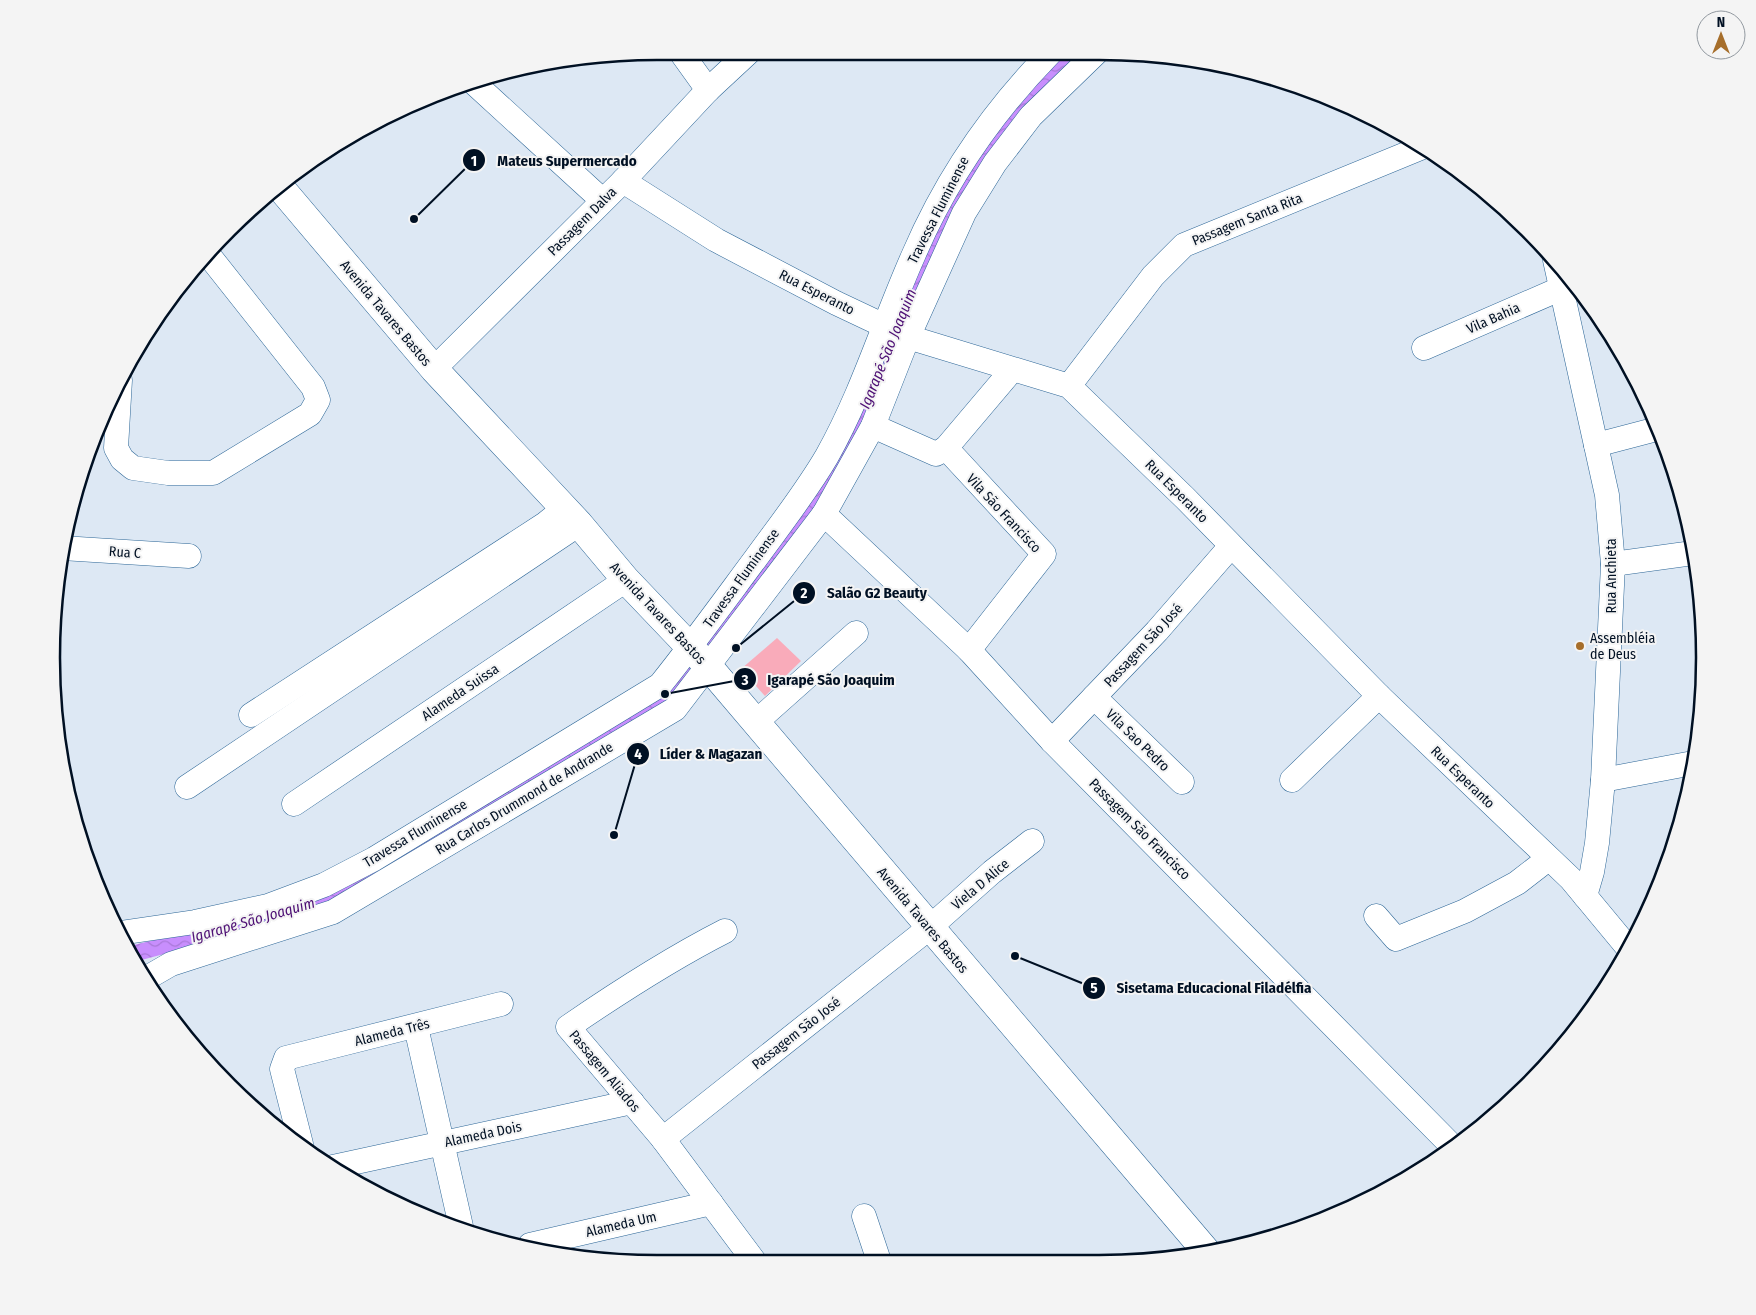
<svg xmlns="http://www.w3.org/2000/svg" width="1756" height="1315" viewBox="0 0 1756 1315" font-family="'Fira Sans Condensed',sans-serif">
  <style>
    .garden { fill: #f9abba }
    .water { fill: url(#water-waves) }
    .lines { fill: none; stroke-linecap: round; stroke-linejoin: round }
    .minor-casing { stroke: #2c6697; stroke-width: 25 }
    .major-casing { stroke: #2c6697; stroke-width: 29 }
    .minor { stroke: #fff; stroke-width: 24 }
    .major { stroke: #fff; stroke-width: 28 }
    .poi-dot { fill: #a66e2b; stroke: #f4f4f4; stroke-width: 2 }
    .labels { text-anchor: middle; stroke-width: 4; stroke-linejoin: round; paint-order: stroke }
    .street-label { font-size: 14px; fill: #001023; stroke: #f4f4f4 }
    .poi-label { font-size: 14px; fill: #001023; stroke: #f4f4f4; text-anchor: start }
    .water-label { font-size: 15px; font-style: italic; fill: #4d0f74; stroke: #f4f4f4 }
    .rim { fill: none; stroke: #001023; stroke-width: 2.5 }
    .leader { fill: none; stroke: #001023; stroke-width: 2 }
    .callout-dot { fill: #001023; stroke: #f4f4f4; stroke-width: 2 }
    .mark-label { font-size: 15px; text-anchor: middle; font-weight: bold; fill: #fff }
    .callout-label { font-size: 15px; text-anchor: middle; font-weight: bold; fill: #001023; stroke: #f4f4f4; stroke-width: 4; stroke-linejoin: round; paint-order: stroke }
  </style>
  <defs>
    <pattern id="water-waves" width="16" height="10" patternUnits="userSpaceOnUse" patternTransform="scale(1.25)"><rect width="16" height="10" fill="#c88efd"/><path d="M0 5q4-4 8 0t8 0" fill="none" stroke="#aa79d9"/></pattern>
  </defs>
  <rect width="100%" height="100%" fill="#dde8f4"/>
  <polygon class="garden" points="777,638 801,661 765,696 741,669"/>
  <polygon class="water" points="1063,52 1083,52 1050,84 910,316 823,507 677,696 322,912 134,962 126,947 273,910 668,687 822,482 956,184 1044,70"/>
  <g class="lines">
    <g class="minor-casing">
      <g id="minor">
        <polyline points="680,51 708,90"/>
        <polyline points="474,83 602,200"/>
        <polyline points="623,181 716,240 836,303 908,337 1069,386 1185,498 1379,696 1571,879 1629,949"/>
        <polyline points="1555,260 1607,495 1613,564 1603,780 1597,843 1592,872 1585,896"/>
        <polyline points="1424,348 1562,288"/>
        <polyline points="434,369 623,181 708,90 750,51"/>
        <polyline points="120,380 116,448 122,459 133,468 168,473 213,473 310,414 318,400 313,387 207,253"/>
        <polyline points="1069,386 1153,276 1184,245 1423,147"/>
        <polyline points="873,426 936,454 946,448 1012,370"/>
        <polyline points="1596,445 1657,429"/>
        <polyline points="946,448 1044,554 969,650"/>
        <polyline points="824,514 969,650 1052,741 1453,1147"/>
        <polyline points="62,548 189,556"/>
        <polyline points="1613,564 1693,553"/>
        <polyline points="1094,697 1182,782"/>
        <polyline points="251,715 545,524 565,508"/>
        <polyline points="756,722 856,633"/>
        <polyline points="1052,741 1157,631 1231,546"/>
        <polyline points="1292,780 1379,696"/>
        <polyline points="1603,780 1693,763"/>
        <polyline points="187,787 579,524"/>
        <polyline points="294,804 626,580"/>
        <polyline points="1376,916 1396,939 1465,911 1517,883 1548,859"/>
        <path d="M725,931C670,959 619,992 568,1027L663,1139L754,1261"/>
        <path d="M120,933L195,922L268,906L324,885L374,859L660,685C693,644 724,601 756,558C780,525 806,492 827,456C863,392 884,321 914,254C947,177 992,112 1051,52"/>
        <polyline points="145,979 171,964 333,912 675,709 824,514 873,426 908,337 964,213 995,163 1031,116 1097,52"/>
        <polyline points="416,1027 462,1231"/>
        <polyline points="663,1139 929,928 992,872 1032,841"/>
        <polyline points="301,1144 282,1069 286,1058 501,1004"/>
        <polyline points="333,1167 632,1102"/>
        <polyline points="864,1216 879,1261"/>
        <polyline points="530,1245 711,1203"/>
      </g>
    </g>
    <g class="major-casing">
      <polyline id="major" points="279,186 434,369 579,524 626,580 708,666 1206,1251"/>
    </g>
    <use href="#minor" class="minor"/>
    <use href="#major" class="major"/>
  </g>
  <circle class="poi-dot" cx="1580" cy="646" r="5"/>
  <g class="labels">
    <g class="street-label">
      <text transform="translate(938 210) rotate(-63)" y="5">Travessa Fluminense</text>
      <text transform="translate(1247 219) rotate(-22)" y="5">Passagem Santa Rita</text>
      <text transform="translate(582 221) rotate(-45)" y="5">Passagem Dalva</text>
      <text transform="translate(817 292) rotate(27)" y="5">Rua Esperanto</text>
      <text transform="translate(386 313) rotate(50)" y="5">Avenida Tavares Bastos</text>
      <text transform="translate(1493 318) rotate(-24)" y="5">Vila Bahia</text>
      <text transform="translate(1177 491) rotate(45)" y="5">Rua Esperanto</text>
      <text transform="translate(1004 513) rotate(47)" y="5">Vila São Francisco</text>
      <text transform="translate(125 552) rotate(4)" y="5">Rua C</text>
      <text transform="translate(1611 576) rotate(-90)" y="5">Rua Anchieta</text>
      <text transform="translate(741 578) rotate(-54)" y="5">Travessa Fluminense</text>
      <text transform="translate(658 613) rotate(47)" y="5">Avenida Tavares Bastos</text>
      <text transform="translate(1143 645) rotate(-47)" y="5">Passagem São José</text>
      <text transform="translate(460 692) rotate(-34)" y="5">Alameda Suissa</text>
      <text transform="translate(1138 740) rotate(44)" y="5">Vila Sao Pedro</text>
      <text transform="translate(1463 777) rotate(44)" y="5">Rua Esperanto</text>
      <text transform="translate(524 798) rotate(-31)" y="5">Rua Carlos Drummond de Andrande</text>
      <text transform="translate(1140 829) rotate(45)" y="5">Passagem São Francisco</text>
      <text transform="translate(415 833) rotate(-31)" y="5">Travessa Fluminense</text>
      <text transform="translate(980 884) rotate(-40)" y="5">Viela D Alice</text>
      <text transform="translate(923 920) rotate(50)" y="5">Avenida Tavares Bastos</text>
      <text transform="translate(392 1032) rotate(-14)" y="5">Alameda Três</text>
      <text transform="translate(796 1033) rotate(-38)" y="5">Passagem São José</text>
      <text transform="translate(605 1071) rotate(50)" y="5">Passagem Aliados</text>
      <text transform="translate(483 1134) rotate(-12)" y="5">Alameda Dois</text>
      <text transform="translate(621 1224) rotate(-13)" y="5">Alameda Um</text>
    </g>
    <g class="poi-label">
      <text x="1590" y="643">Assembléia<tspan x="1590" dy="16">de Deus</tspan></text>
    </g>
    <g class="water-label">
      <text transform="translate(888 349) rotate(-68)" y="5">Igarapé São Joaquim</text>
      <text transform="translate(253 920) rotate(-16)" y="5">Igarapé São Joaquim</text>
    </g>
  </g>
  <path d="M0 0H1756V1315H0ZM657 60H1099A597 597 0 0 1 1696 657V658A597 597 0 0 1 1099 1255H657A597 597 0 0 1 60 658V657A597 597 0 0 1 657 60Z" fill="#f4f4f4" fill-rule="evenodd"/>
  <path class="rim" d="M657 60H1099A597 597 0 0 1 1696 657V658A597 597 0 0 1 1099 1255H657A597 597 0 0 1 60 658V657A597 597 0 0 1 657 60Z"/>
  <path class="leader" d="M414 219L474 160M736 648L804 593M665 694L745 679M614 835L638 754M1015 956L1094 988"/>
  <g class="callout-dot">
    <circle cx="414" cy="219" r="5"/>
    <circle cx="736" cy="648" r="5"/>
    <circle cx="665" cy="694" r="5"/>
    <circle cx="614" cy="835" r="5"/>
    <circle cx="1015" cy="956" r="5"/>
    <circle cx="474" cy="160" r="12"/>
    <circle cx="804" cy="593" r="12"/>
    <circle cx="745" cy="679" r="12"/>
    <circle cx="638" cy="754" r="12"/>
    <circle cx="1094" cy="988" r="12"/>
  </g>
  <g class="mark-label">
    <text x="474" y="166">1</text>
    <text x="804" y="598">2</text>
    <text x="745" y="685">3</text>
    <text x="638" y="759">4</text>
    <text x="1094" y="993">5</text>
  </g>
  <g class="callout-label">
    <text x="567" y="166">Mateus Supermercado</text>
    <text x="877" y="598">Salão G2 Beauty</text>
    <text x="831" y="685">Igarapé São Joaquim</text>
    <text x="711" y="759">Líder &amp; Magazan</text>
    <text x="1214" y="993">Sisetama Educacional Filadélfia</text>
  </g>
  <g transform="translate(1721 35)"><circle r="24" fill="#f4f4f4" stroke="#9299a0"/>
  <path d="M0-4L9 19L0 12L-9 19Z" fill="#a66e2b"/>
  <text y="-8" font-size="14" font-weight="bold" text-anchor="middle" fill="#001023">N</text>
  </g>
</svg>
